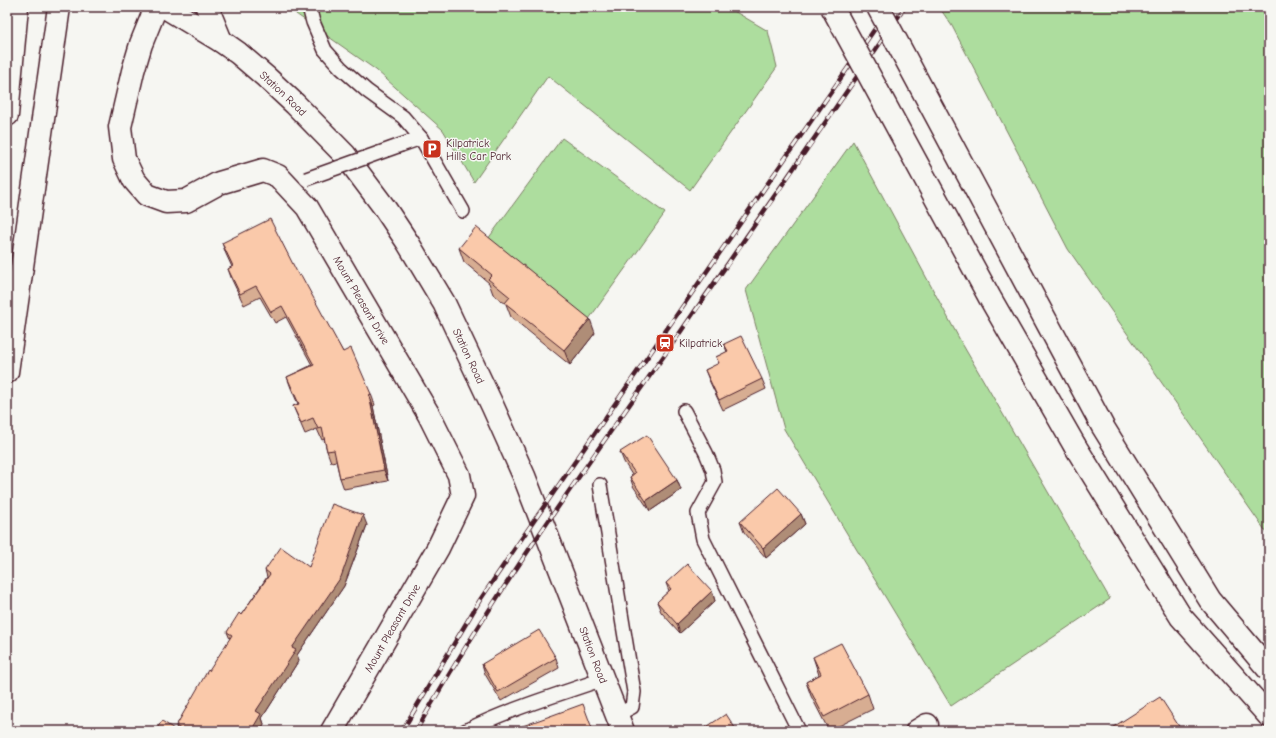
<svg xmlns="http://www.w3.org/2000/svg" width="1276" height="738" viewBox="0 0 1276 738" font-family="'Comic Neue',sans-serif">
  <style>
    .green { fill: #addd9e; stroke: #7c7e64 }
    .lines { fill: none; stroke-linecap: round; stroke-linejoin: round }
    .service-casing { stroke: #4a1f2b; stroke-width: 16 }
    .minor-casing { stroke: #4a1f2b; stroke-width: 25 }
    .primary-casing { stroke: #4a1f2b; stroke-width: 25 }
    .trunk-casing { stroke: #4a1f2b; stroke-width: 25 }
    .service { stroke: #f6f6f2; stroke-width: 13 }
    .minor { stroke: #f6f6f2; stroke-width: 22 }
    .primary { stroke: #f6f6f2; stroke-width: 22 }
    .trunk { stroke: #f6f6f2; stroke-width: 22 }
    .rail-casing { stroke: #4a1f2b; stroke-width: 4.5 }
    .rail { stroke: #f6f6f2; stroke-width: 3; stroke-dasharray: 9; stroke-linecap: butt }
    .service-bridge-casing { stroke: #4a1f2b; stroke-width: 16; stroke-linecap: butt }
    .trunk-bridge-casing { stroke: #4a1f2b; stroke-width: 25; stroke-linecap: butt }
    .service-bridge { stroke: #f6f6f2; stroke-width: 13 }
    .trunk-bridge { stroke: #f6f6f2; stroke-width: 22 }
    .wall { fill: #d7ad92; stroke: #4a1f2b }
    .shaded-wall { fill: #af8d77; stroke: #4a1f2b }
    .building { fill: #fac9aa; stroke: #4a1f2b }
    .labels { text-anchor: middle; stroke-width: 3; stroke-linejoin: round; paint-order: stroke }
    .street-label { font-size: 11px; fill: #4a1f2b; stroke: #f6f6f2 }
    .poi-label { font-size: 11px; fill: #4a1f2b; stroke: #f6f6f2; text-anchor: start }
  </style>
  <rect width="100%" height="100%" fill="#f6f6f2"/>
  <filter id="ink" filterUnits="userSpaceOnUse"><feTurbulence type="fractalNoise" baseFrequency=".025" numOctaves="2"/><feDisplacementMap in="SourceGraphic" scale="8" xChannelSelector="R" yChannelSelector="G"/><feConvolveMatrix kernelMatrix="1 2 1 2 8 2 1 2 1" color-interpolation-filters="sRGB"/></filter>
  <g filter="url(#ink)">
    <g class="green">
      <polygon points="293,7 727,7 768,31 777,67 690,190 548,76 474,182 443,130 376,70 296,14"/>
      <polygon points="939,7 1269,7 1269,536 1068,249 952,26"/>
      <polygon points="562,138 665,213 589,319 485,243"/>
      <polygon points="853,141 960,340 1110,599 951,706 784,429 746,290"/>
    </g>
    <g class="lines">
      <g class="service-casing">
        <g id="service">
          <polyline points="309,7 313,22 325,50 341,68 367,91 403,117 421,138 463,211"/>
          <polyline points="401,145 421,138"/>
          <polyline points="684,411 706,453 713,470 715,482 698,513 703,539 799,731"/>
          <polyline points="600,485 634,692 632,707 617,715"/>
          <path d="M465,731C509,709 557,695 603,679"/>
        </g>
      </g>
      <g class="minor-casing">
        <g id="minor">
          <path id="s1" d="M156,7L141,44L133,71L120,127L124,159L134,180L147,195L166,202L186,201L219,183L263,170L278,176L307,207L429,415L459,475L463,496L438,548L332,731"/>
          <polyline points="917,731 927,725"/>
        </g>
      </g>
      <g class="primary-casing">
        <g id="primary">
          <path id="s2" d="M165,7L221,41L238,53L266,77L295,104L345,155L384,207L408,243L444,303L493,407L524,476L623,731"/>
          <polyline points="207,7 221,41"/>
          <polyline points="7,115 17,7"/>
        </g>
      </g>
      <g class="trunk-casing">
        <g id="trunk">
          <polyline points="7,372 59,7"/>
          <polyline points="1075,446 1181,617 1269,716"/>
        </g>
      </g>
      <use href="#service" class="service"/>
      <use href="#minor" class="minor"/>
      <use href="#primary" class="primary"/>
      <use href="#trunk" class="trunk"/>
      <g class="rail-casing">
        <g id="rail">
          <polyline points="402,731 480,600 520,541 890,7"/>
          <path d="M416,731C491,598 580,475 668,350C748,236 826,121 905,7"/>
        </g>
      </g>
      <use href="#rail" class="rail"/>
      <g class="service-bridge-casing">
        <polyline id="service-bridge" points="306,179 401,145"/>
      </g>
      <g class="trunk-bridge-casing">
        <g id="trunk-bridge">
          <polyline points="832,7 990,298 1075,446"/>
          <polyline points="878,7 1103,427 1210,600 1269,670"/>
        </g>
      </g>
      <use href="#service-bridge" class="service-bridge"/>
      <use href="#trunk-bridge" class="trunk-bridge"/>
    </g>
    <g class="wall">
      <polygon points="222,243 299,276 343,352 371,394 375,405 373,406 388,481 344,489 340,478 336,461 331,462 327,451 324,439 322,440 317,429 305,434 293,406 298,404 291,388 287,377 312,365 286,317 275,323 260,297 244,305 232,280 228,269 232,267 226,254"/>
      <polygon points="459,248 595,333 570,365 511,317 506,304 493,294 489,283 464,262"/>
      <polygon points="724,344 762,379 766,389 723,410 709,380 705,370 719,364 716,357 727,352"/>
      <polygon points="620,452 677,480 681,490 650,511 633,486 630,477 632,475 624,462"/>
      <polygon points="801,514 805,524 766,558 744,532 740,522"/>
      <polygon points="367,525 344,586 297,655 299,660 262,718 264,724 260,731 177,731 176,726 230,639 227,632 241,615 267,577 265,570 309,567"/>
      <polygon points="666,583 712,591 715,601 680,633 661,612 657,602 669,591"/>
      <polygon points="813,657 868,694 873,709 829,731 811,696 806,682 819,675"/>
      <polygon points="556,658 559,668 501,701 485,674 482,664"/>
    </g>
    <g class="shaded-wall">
      <polygon points="590,319 595,333 570,365 564,350"/>
      <polygon points="369,395 373,406 388,481 384,470"/>
      <polygon points="677,480 681,490 650,511 646,501"/>
      <polygon points="801,514 805,524 766,558 763,548"/>
      <polygon points="363,515 367,525 344,586 297,655 299,660 262,718 264,724 260,731 251,731 256,711 292,648"/>
      <polygon points="712,591 715,601 680,633 677,624"/>
    </g>
    <g class="building">
      <polygon points="270,219 299,276 301,275 343,352 351,348 371,394 369,395 384,470 340,478 334,450 327,451 322,428 318,429 313,418 301,423 293,406 299,404 287,377 314,365 282,306 271,312 256,286 240,294 228,269 233,266 222,243"/>
      <polygon points="476,227 590,319 564,350 505,303 510,297 488,279 492,275 459,248"/>
      <polygon points="741,336 762,379 719,400 705,370 719,363 716,357 728,351 724,344"/>
      <polygon points="647,435 677,480 646,501 630,477 635,473 620,452"/>
      <polygon points="778,488 801,514 763,548 740,522"/>
      <polygon points="332,504 363,515 341,577 292,648 296,650 256,711 261,714 251,731 184,731 176,726 208,670 209,671 232,635 227,632 239,613 241,615 270,574 265,570 281,547 309,567"/>
      <polygon points="687,564 712,591 677,624 657,602 671,589 666,583"/>
      <polygon points="539,630 556,658 498,692 482,664"/>
      <polygon points="841,643 868,694 824,717 806,682 821,674 813,657"/>
      <polygon points="1160,697 1182,731 1107,731"/>
      <polygon points="583,704 593,731 509,731"/>
      <polygon points="726,714 737,731 707,731 705,728"/>
      <polygon points="162,721 177,731 155,731"/>
    </g>
  </g>
  <defs>
    <g id="parking-square" transform="scale(1)"><rect x="-9" y="-9" width="18" height="18" rx="4" fill="#c8321e" stroke="#f6f6f2"/><path d="M-3.5-5.5H1a3.5 3.5 0 0 1 0 7H-1V5.5H-3.5ZM-1-3.4V-.6H.8a1.4 1.4 0 0 0 0-2.8Z" fill="#fff"/></g>
    <g id="station-square" transform="scale(1)"><rect x="-9" y="-9" width="18" height="18" rx="4" fill="#c8321e" stroke="#f6f6f2"/><path d="M-3-6H3Q5-6 5-4V2Q5 4 3 4L4.5 6H3L1.5 4h-3L-3 6H-4.5L-3 4Q-5 4-5 2V-4Q-5-6-3-6ZM-3.5-4v3h7v-3ZM-3.5 1v1.5H-2V1ZM2 1v1.5H3.5V1Z" fill="#fff"/></g>
  </defs>
  <g fill-rule="evenodd">
    <use href="#parking-square" x="432" y="149"/>
    <use href="#station-square" x="665" y="343"/>
  </g>
  <g class="labels">
    <g class="street-label">
      <text dy="4" stroke="none"><textPath href="#s2" startOffset="147">Station Road</textPath></text>
      <text dy="4" stroke="none"><textPath href="#s1" startOffset="491">Mount Pleasant Drive</textPath></text>
      <text dy="4" stroke="none"><textPath href="#s2" startOffset="471">Station Road</textPath></text>
      <text transform="translate(392 628) rotate(-60)" y="4">Mount Pleasant Drive</text>
      <text dy="4" stroke="none"><textPath href="#s2" startOffset="795">Station Road</textPath></text>
    </g>
    <g class="poi-label">
      <text x="446" y="147">Kilpatrick<tspan x="446" dy="13">Hills Car Park</tspan></text>
      <text x="679" y="347">Kilpatrick</text>
    </g>
  </g>
  <rect width="1276" height="738" fill="none" stroke="#f6f6f2" stroke-width="24"/>
  <rect x="12" y="12" width="1252" height="714" fill="none" stroke="#4a1f2b" stroke-width="1.5" filter="url(#ink)"/>
</svg>
